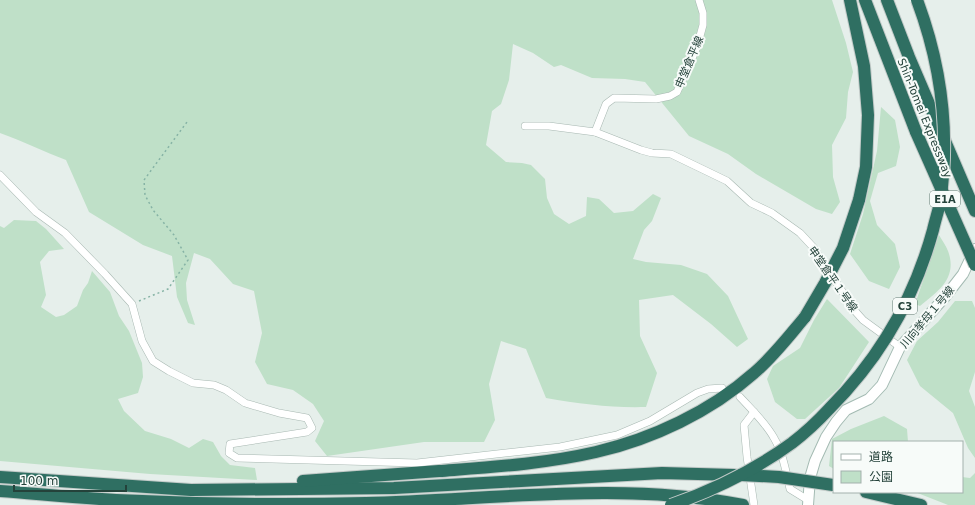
<svg xmlns="http://www.w3.org/2000/svg" width="975" height="505" viewBox="0 0 975 505" font-family="'DejaVu Sans','Noto Sans JP',sans-serif">
  <style>
    .green { fill: #bfe0c8 }
    .lines { fill: none; stroke-linecap: round; stroke-linejoin: round }
    .street-casing { stroke: #a8b8b2; stroke-width: 8 }
    .secondary-casing { stroke: #a4bbb3; stroke-width: 12 }
    .highway-casing { stroke: #c2cac8; stroke-width: 14 }
    .path { stroke: #86b3a5; stroke-width: 1.5; stroke-dasharray: 2 3; stroke-linecap: butt }
    .street { stroke: #fff; stroke-width: 7 }
    .secondary { stroke: #fff; stroke-width: 10 }
    .highway { stroke: #2f6f62; stroke-width: 12 }
    .highway-bridge-casing { stroke: #c2cac8; stroke-width: 14; stroke-linecap: butt }
    .highway-bridge { stroke: #2f6f62; stroke-width: 12 }
    .labels { text-anchor: middle; stroke-width: 4; stroke-linejoin: round; paint-order: stroke }
    .shield { fill: #f7fbf9; stroke: #637a73; stroke-width: 1 }
    .shield-label { font-size: 10px; font-weight: bold; fill: #24423a }
    .street-label { font-size: 11px; fill: #24423a; stroke: #f7fbf9 }
  </style>
  <rect width="100%" height="100%" fill="#e6efeb"/>
  <g class="green">
    <path d="M0,0H832L846,43L853,72L848,92L846,118L832,145L833,177L840,202L832,214L816,209L756,174L728,154L689,136L645,82L625,79L592,78L561,65L554,67L533,53L513,44L509,80L501,104L492,111L486,145L506,162L522,163L531,165L545,179L547,198L554,214L569,224L586,216L587,197L599,199L614,213L633,211L653,194L661,198L652,221L644,230L633,259L646,262L681,265L707,274L728,296L748,339L737,347L711,324L673,295L639,300L640,336L657,373L646,407C612,408 580,404 546,398L526,349L501,341L489,384L495,420L484,442H424L327,456L315,441L324,421L313,404L293,390L267,384L255,362L262,333L254,291L233,284L210,259L194,253L186,283L187,300L195,325L188,323L177,297L172,256L143,245L89,212L66,160C44,152 23,141 0,133Z"/>
    <polygon points="881,107 895,120 900,147 896,166 878,173 870,201 877,225 895,244 900,267 889,289 869,281 850,254 863,214 877,151"/>
    <polygon points="14,220 36,221 46,229 64,249 49,251 40,262 46,295 41,307 56,317 64,315 77,306 83,290 88,283 92,271 110,292 119,316 129,331 142,363 143,377 138,393 118,399 124,411 145,431 171,439 189,448 203,439 213,442 221,456 230,465 255,468 257,480 150,474 0,461 0,226 4,228"/>
    <path d="M939,235C942,240 946,246 948,251C958,278 938,291 920,306L915,304Z"/>
    <polygon points="827,299 869,342 839,388 805,419 797,419 775,402 767,379 773,366 800,348 814,320"/>
    <polygon points="955,301 972,301 975,308 975,372 969,391 975,407 975,458 968,448 953,413 920,386 907,360 917,341 938,322"/>
    <polygon points="884,416 907,429 908,442 834,442 834,469 829,466 832,439 851,429"/>
    <polygon points="975,473 975,505 948,505 915,492 962,492 962,477 970,478"/>
  </g>
  <g class="lines">
    <g class="street-casing">
      <g id="street">
        <polyline points="525,126 549,126 595,132 641,150 652,153 671,154 727,181 751,203 772,213 800,233 813,247 855,311 863,320 900,347"/>
        <polyline points="595,132 606,104 614,98 656,99 670,96 677,92 697,47 703,25 703,13 699,0"/>
        <polyline points="0,175 36,212 65,233 105,274 132,304 142,341 153,361 169,371 193,383 214,385 226,390 245,403 279,413 307,418 312,428 307,432 230,444 229,453 237,458 417,463 560,447 617,435 650,421 697,393 708,389 722,388"/>
        <path d="M740,397C752,410 766,423 774,438C783,453 786,472 790,489L808,500"/>
        <polyline points="754,412 744,425 747,457 754,505"/>
      </g>
    </g>
    <g class="secondary-casing">
      <polyline id="secondary" points="808,505 810,478 815,461 826,437 836,422 846,410 869,399 882,385 900,347 945,297 963,274 975,249"/>
    </g>
    <g class="highway-casing">
      <g id="highway">
        <polyline points="850,0 864,66 868,115 866,167 859,200"/>
        <polyline points="865,0 916,132"/>
        <polyline points="887,0 909,57 975,211"/>
        <polyline points="0,477 191,490 394,488 662,473 734,475"/>
        <path d="M303,481C349,478 394,474 439,471C492,467 544,464 596,452C652,439 710,412 754,373C773,357 789,336 805,317"/>
        <path d="M0,491C39,494 77,498 116,500C199,504 283,505 366,503C491,500 620,481 743,505"/>
        <polyline points="866,492 921,505"/>
      </g>
    </g>
    <polyline class="path" points="139,301 168,289 188,260 174,235 153,210 145,195 144,180 187,122"/>
    <use href="#street" class="street"/>
    <use href="#secondary" class="secondary"/>
    <use href="#highway" class="highway"/>
    <g class="highway-bridge-casing">
      <g id="highway-bridge">
        <polyline points="916,132 975,265"/>
        <polyline points="805,317 825,283 843,248 859,200"/>
        <polyline points="741,475 779,477 833,485"/>
        <path d="M671,505C714,490 755,470 792,443C805,433 818,421 829,409C880,358 914,300 933,230C935,221 938,212 940,203C950,134 941,64 917,0"/>
      </g>
    </g>
    <use href="#highway-bridge" class="highway-bridge"/>
  </g>
  <g class="labels">
    <g class="shield">
      <rect x="930" y="191" width="30" height="16" rx="3"/>
      <rect x="893" y="298" width="24" height="16" rx="3"/>
    </g>
    <g class="shield-label">
      <text x="945" y="203">E1A</text>
      <text x="905" y="310">C3</text>
    </g>
    <g class="street-label">
      <text transform="translate(689 62) rotate(-67)" y="4">申堂倉平線</text>
      <text transform="translate(925 118) rotate(68)" y="4">Shin-Tomei Expressway</text>
      <text transform="translate(833 279) rotate(55)" y="4">申堂倉平１号線</text>
      <text transform="translate(927 317) rotate(-50)" y="4">川向挙母１号線</text>
    </g>
  </g>
  <rect x="833" y="441" width="130" height="52" fill="#f7fbf9" stroke="#a3b1ad"/>
  <rect x="841" y="454" width="20" height="6" fill="#ffffff" stroke="#a3b1ad"/>
  <text x="869" y="461" font-size="12" fill="#24423a">道路</text>
  <rect x="841" y="471" width="20" height="12" fill="#bfe0c8" stroke="#a3b1ad"/>
  <text x="869" y="481" font-size="12" fill="#24423a">公園</text>
  <path d="M14 485v6h112v-6" fill="none" stroke="#24423a" stroke-width="2"/>
  <text x="20" y="485" font-size="12" fill="#24423a" stroke="#f7fbf9" stroke-width="3" paint-order="stroke">100 m</text>
</svg>
